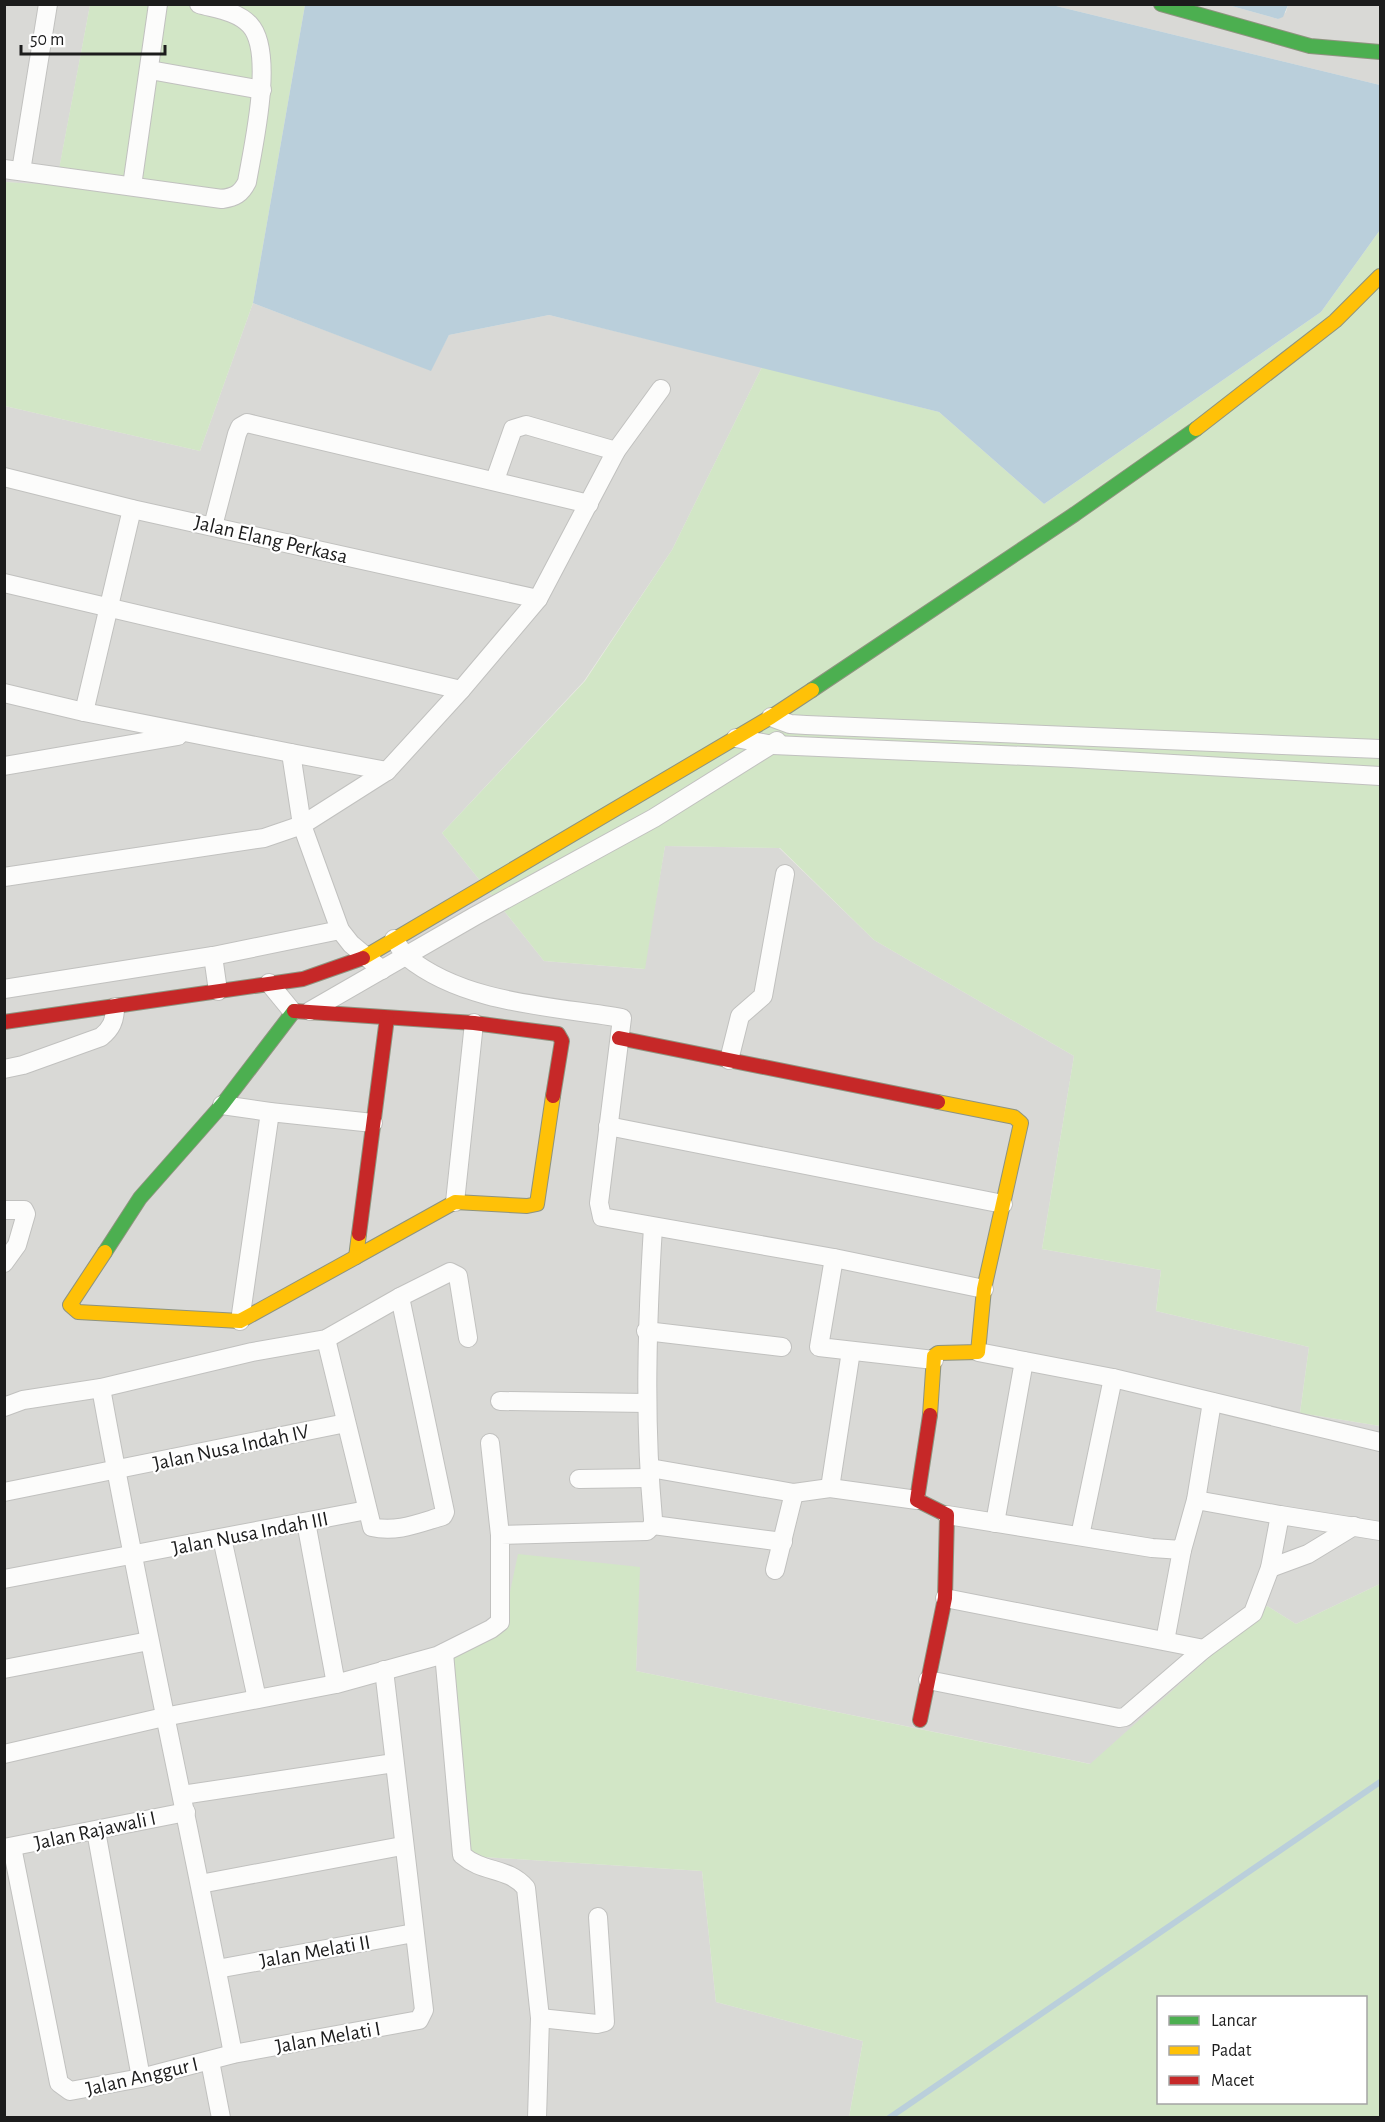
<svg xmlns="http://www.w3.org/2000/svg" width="1385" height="2122" viewBox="0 0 1385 2122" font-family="'Alegreya Sans',sans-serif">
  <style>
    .residential { fill: #d9d9d6 }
    .grass { fill: #d2e6c6; fill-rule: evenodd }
    .water { fill: #bacfdb }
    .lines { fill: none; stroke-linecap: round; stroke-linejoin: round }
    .stream { stroke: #bacfdb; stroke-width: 6 }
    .street-casing { stroke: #c1c1bf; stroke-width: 20 }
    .fast-casing { stroke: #8e937f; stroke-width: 16 }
    .slow-casing { stroke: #8e937f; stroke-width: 16 }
    .jam-casing { stroke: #8e937f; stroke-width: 16 }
    .street { stroke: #fcfcfb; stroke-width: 18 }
    .fast { stroke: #4caf50; stroke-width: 14 }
    .slow { stroke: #ffc107; stroke-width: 14 }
    .jam { stroke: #c62828; stroke-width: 14 }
    .labels { text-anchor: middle; stroke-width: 4.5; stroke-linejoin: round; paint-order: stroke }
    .street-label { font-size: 21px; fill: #1c1c1c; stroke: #fff }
  </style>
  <rect width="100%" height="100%" fill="#eaeae5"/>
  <g class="residential">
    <polygon points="4,5 90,5 56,186 5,182"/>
    <polygon points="1052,5 1228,5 1278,19 1286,12 1288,5 1377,5 1380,6 1380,85"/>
    <polygon points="253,303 430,370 449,335 549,315 762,367 672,550 584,681 442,833 544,961 644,969 665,846 779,848 874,940 1074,1056 1042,1249 1161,1270 1156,1311 1309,1347 1300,1413 1380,1426 1380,1584 1296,1624 1267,1606 1091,1764 636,1671 639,1567 467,1856 702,1871 716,2002 863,2041 849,2117 5,2118 5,406 200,451"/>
  </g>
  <g class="grass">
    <polygon points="90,5 305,5 253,303 200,451 5,406 5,182 56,185"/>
    <polygon points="1380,230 1380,1426 1300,1413 1309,1347 1156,1311 1161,1270 1042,1249 1074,1056 874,940 780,848 665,846 645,969 544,961 442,833 585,681 672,550 762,367 939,412 1044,504 1321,312"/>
    <path d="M518,1554L640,1567L636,1671L1090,1764L1267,1606L1296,1624L1380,1584V2117H849L863,2041L716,2002L702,1871L467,1856L450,1646L502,1630ZM1158,1998H1366V2102H1158Z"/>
  </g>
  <g class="water">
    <polygon points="305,5 1052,5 1380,85 1380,230 1321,312 1044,504 939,412 549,315 449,335 431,371 253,303"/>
    <polygon points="1228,5 1288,4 1288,5 1283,17 1278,19"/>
  </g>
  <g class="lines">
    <polyline class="stream" points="889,2118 1380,1782"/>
    <g class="street-casing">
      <g id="street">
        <polyline points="150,70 262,90"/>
        <path d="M4,169L222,199C235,197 241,194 247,182C253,147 275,52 250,25C237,11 216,9 199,4"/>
        <polyline points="21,171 48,4"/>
        <polyline points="132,186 158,4"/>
        <polyline points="4,477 132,509 538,599"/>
        <polyline points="495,480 513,429 526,425 616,451"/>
        <polyline points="213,526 237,434 240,427 247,423 589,504"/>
        <polyline points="4,583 461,690"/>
        <polyline points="4,693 84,712 291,753"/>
        <polyline points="84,712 132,509"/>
        <polyline points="771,717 790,724 806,725 1380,749"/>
        <polyline points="736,738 773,745 1071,758 1380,776"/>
        <polyline points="4,766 178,736"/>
        <polyline points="4,877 264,838 302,825 291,753 387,771"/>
        <path d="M394,939C398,944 402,953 407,957C465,1004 552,1006 622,1018L599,1203L602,1217L834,1258L984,1289"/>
        <polyline points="213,956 218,991"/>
        <polyline points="382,970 351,944 340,930 302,825 387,771 461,690 538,599 616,451 661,389"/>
        <polyline points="269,983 292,1011"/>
        <polyline points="4,989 213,956 340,930"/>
        <polyline points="310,1011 475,916 654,818 777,741"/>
        <polyline points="729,1060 740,1016 763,996 785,874"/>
        <path d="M4,1069L23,1065L101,1037C111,1029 115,1021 115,1007"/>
        <polyline points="222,1105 270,1112"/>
        <polyline points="608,1126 1003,1204"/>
        <polyline points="455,1202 474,1023"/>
        <polyline points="4,1210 24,1210 26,1214 17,1245 4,1263"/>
        <polyline points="834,1258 819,1347 934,1360"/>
        <polyline points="240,1321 270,1112 373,1123"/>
        <polyline points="646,1331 782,1347"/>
        <path d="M326,1339L372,1527C396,1533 419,1523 443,1516L445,1512L400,1297"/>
        <polyline points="978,1352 1113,1378 1380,1442"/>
        <path d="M101,1388C141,1611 191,1832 233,2054"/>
        <polyline points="500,1401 647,1403"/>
        <polyline points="4,1407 23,1400 101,1388 252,1352 326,1339 400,1297 450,1272 458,1276 468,1338"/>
        <polyline points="490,1443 500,1535"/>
        <polyline points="650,1468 794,1493 830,1488 917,1500"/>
        <polyline points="579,1479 649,1478"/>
        <polyline points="830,1488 851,1351"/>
        <polyline points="4,1492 346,1423"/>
        <polyline points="1196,1500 1280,1515"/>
        <polyline points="947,1515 1152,1548 1182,1550 1196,1500 1212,1402"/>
        <polyline points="306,1522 336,1684"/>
        <polyline points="995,1523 1024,1361"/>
        <polyline points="653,1525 783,1542"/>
        <polyline points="1080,1536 1113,1378"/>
        <polyline points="222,1538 257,1699"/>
        <polyline points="1270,1568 1308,1554 1354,1526"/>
        <polyline points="775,1570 794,1493"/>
        <polyline points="4,1579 367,1510"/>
        <polyline points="945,1598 1204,1649"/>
        <polyline points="1165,1641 1182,1550"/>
        <path d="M444,1653L462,1855C484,1874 507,1866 526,1888L540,2018L537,2118"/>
        <polyline points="4,1669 149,1641"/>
        <polyline points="928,1680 1119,1718 1125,1717 1204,1649 1253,1613 1270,1568 1280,1515 1380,1531"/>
        <path d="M4,1754L164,1717L336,1684L437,1656L491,1629L500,1622V1535L647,1531L653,1525V1519C644,1421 647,1324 653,1227"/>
        <polyline points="182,1795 394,1763"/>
        <polyline points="96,1831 141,2078"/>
        <polyline points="12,1847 59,2083 70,2091 141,2078 233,2054 419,2020 424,2010 384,1670"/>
        <polyline points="4,1848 186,1812"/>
        <polyline points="200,1884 402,1846"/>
        <polyline points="217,1969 414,1933"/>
        <polyline points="540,2018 597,2024 605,2022 598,1917"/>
        <polyline points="210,2061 221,2118"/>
      </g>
    </g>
    <g class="fast-casing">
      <g id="fast">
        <polyline points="1161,4 1310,46 1380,52"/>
        <polyline points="812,690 1075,514 1196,429"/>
        <polyline points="105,1252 140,1198 222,1105 294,1011"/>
      </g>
    </g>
    <g class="slow-casing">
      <g id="slow">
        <polyline points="1196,429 1335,321 1380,276"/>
        <polyline points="363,958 771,717 812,690"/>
        <polyline points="359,1234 356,1257 455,1202 527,1206 537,1204 553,1096"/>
        <polyline points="105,1252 70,1305 78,1312 240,1321 356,1257"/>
        <polyline points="930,1415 934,1356 938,1353 978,1352 984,1289 1021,1123 1014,1117 938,1102"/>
      </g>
    </g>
    <g class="jam-casing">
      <g id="jam">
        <polyline points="294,1011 474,1023 558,1034 562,1041 553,1096"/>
        <polyline points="4,1022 303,979 363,958"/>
        <polyline points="619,1038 938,1102"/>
        <polyline points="359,1234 387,1018"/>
        <polyline points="920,1720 945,1598 947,1515 917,1500 930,1415"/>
      </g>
    </g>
    <use href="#street" class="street"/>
    <use href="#fast" class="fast"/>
    <use href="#slow" class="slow"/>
    <use href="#jam" class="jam"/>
  </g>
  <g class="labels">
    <g class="street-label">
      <text transform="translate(271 539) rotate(13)" y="7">Jalan Elang Perkasa</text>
      <text transform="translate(231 1447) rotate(-12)" y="7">Jalan Nusa Indah IV</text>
      <text transform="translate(250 1533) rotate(-11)" y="7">Jalan Nusa Indah III</text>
      <text transform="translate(95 1830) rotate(-12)" y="7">Jalan Rajawali I</text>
      <text transform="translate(315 1951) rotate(-10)" y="7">Jalan Melati II</text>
      <text transform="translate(328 2037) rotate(-10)" y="7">Jalan Melati I</text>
      <text transform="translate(142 2076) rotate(-13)" y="7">Jalan Anggur I</text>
    </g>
  </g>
  <rect width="1385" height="2122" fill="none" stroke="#1c1c1c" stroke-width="12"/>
  <rect x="1157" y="1996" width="210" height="108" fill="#ffffff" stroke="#a4a4a4" stroke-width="1.5"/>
  <rect x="1169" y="2016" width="30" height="9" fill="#4caf50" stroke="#a4a4a4" stroke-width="1.5"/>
  <text x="1211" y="2026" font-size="18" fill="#1c1c1c">Lancar</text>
  <rect x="1169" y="2046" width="30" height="9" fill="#ffc107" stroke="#a4a4a4" stroke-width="1.5"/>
  <text x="1211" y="2056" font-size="18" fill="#1c1c1c">Padat</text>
  <rect x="1169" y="2076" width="30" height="9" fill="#c62828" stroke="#a4a4a4" stroke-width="1.5"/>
  <text x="1211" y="2086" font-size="18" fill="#1c1c1c">Macet</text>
  <path d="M21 45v9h144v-9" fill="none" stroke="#1c1c1c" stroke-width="3"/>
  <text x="30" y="45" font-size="18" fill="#1c1c1c" stroke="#ffffff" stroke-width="4.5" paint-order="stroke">50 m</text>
</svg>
